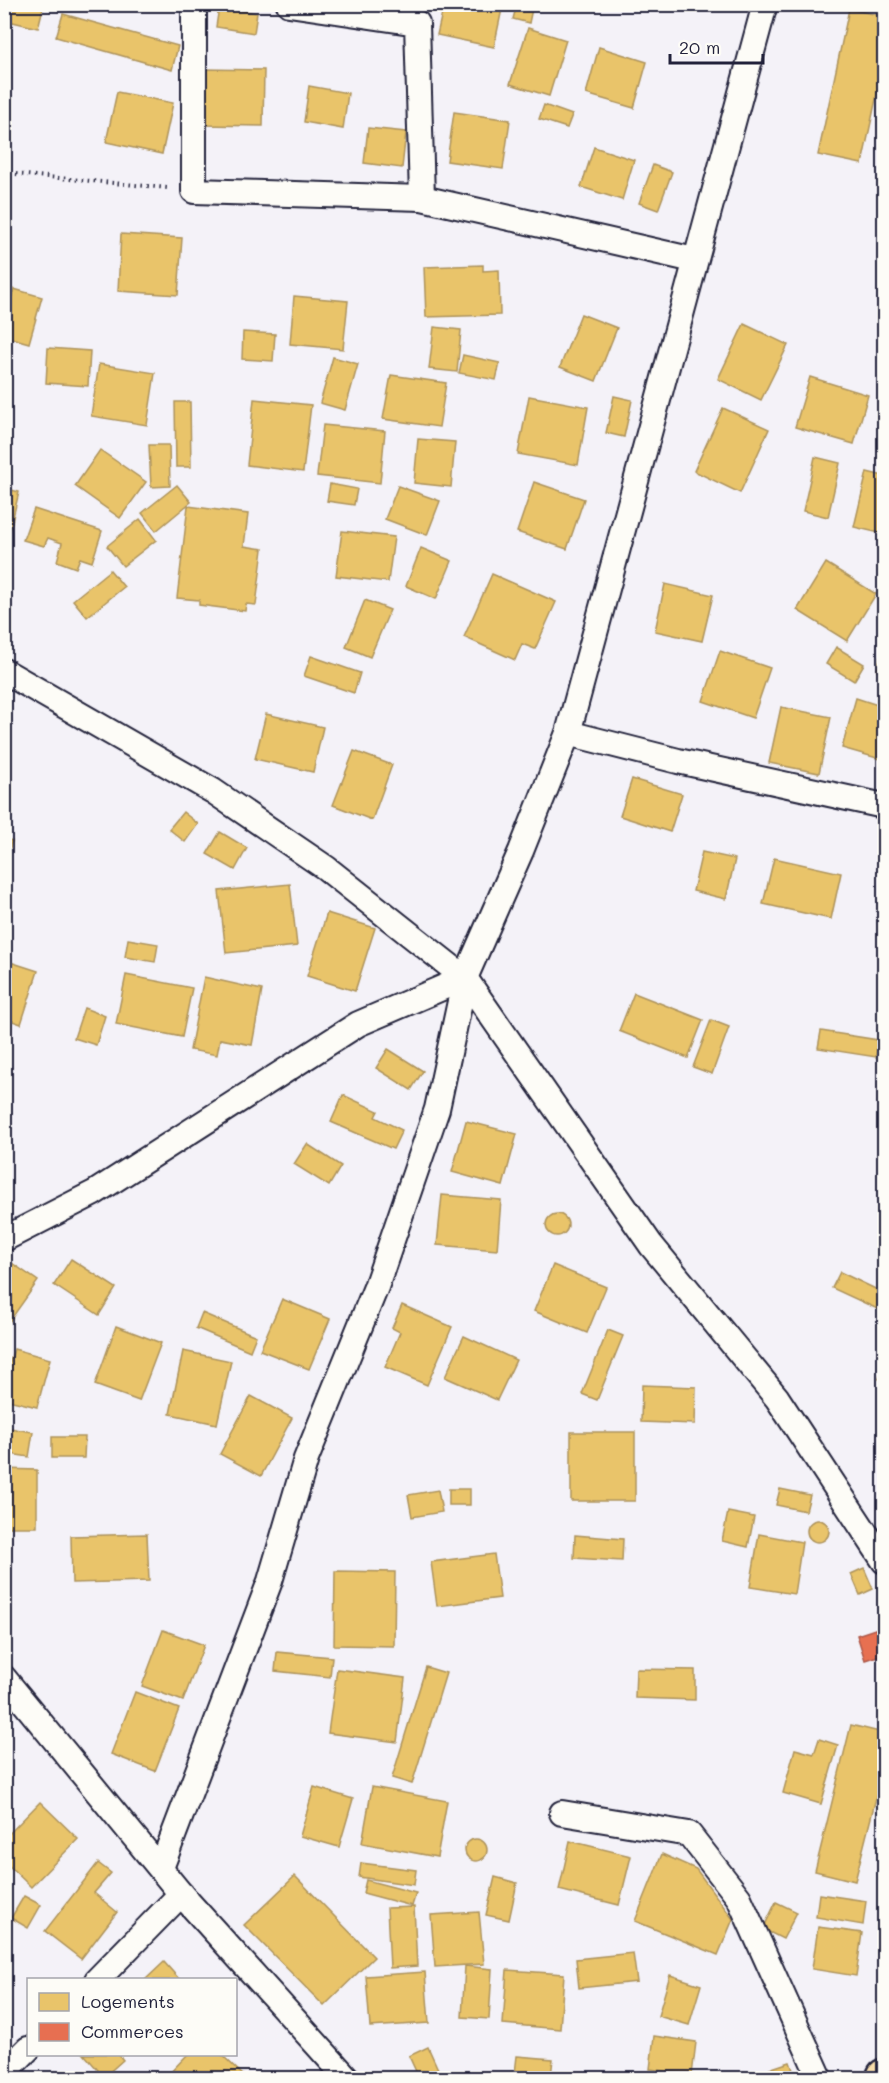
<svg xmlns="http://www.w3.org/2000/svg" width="889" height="2083" viewBox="0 0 889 2083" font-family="Mali,sans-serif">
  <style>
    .homes { fill: #e9c46a; stroke: #ad935c; stroke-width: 1.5 }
    .shops { fill: #e76f51; stroke: #ac584a; stroke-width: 1.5 }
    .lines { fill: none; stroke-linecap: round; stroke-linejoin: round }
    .minor-casing { stroke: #22223b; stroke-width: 28 }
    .trunk-casing { stroke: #22223b; stroke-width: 38 }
    .path { stroke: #22223b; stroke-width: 4; stroke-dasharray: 1.5 4.5; stroke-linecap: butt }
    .minor { stroke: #fdfcf7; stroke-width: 24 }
    .trunk { stroke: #f8deab; stroke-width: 33 }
  </style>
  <rect width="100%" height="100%" fill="#f4f2f8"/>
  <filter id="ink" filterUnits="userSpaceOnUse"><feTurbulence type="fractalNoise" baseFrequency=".0167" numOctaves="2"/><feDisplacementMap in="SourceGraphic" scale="12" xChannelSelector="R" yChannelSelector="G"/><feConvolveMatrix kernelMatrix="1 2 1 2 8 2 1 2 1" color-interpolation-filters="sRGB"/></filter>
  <g filter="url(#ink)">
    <g class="homes">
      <polygon points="4,4 44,4 38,28 4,20"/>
      <polygon points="444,4 503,4 494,47 437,35"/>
      <polygon points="517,4 533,4 529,23 513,19"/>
      <polygon points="219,7 257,13 254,33 216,27"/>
      <polygon points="849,9 884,16 884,62 862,164 818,155"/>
      <polygon points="63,14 178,46 172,70 56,37"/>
      <polygon points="528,28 566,40 549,96 510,84"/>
      <polygon points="599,47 647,62 634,108 586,94"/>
      <polygon points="203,69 264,70 263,126 202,125"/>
      <polygon points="309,86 348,93 343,129 304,122"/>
      <polygon points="117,92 173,103 162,154 106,142"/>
      <polygon points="544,105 572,115 567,128 539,119"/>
      <polygon points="454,112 510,120 503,169 447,161"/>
      <polygon points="368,128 406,132 402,168 364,163"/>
      <polygon points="594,147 634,160 622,200 581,187"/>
      <polygon points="653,165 672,172 658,210 639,203"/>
      <polygon points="121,234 182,238 178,295 118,291"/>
      <polygon points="483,265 483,271 499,270 500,315 426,317 424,267"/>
      <polygon points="14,289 42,297 29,343 4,336 4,322"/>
      <polygon points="294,296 348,301 343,349 290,344"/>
      <polygon points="581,314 617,328 596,381 560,367"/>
      <polygon points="744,324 788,345 761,400 718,379"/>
      <polygon points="434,327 461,330 457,372 429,369"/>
      <polygon points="243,332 275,334 273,361 242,359"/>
      <polygon points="48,348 90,351 88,386 46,383"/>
      <polygon points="463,355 500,363 496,380 459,373"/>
      <polygon points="333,357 358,364 345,410 320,403"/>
      <polygon points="99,364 155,373 147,425 91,416"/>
      <polygon points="391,375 446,383 439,427 383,419"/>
      <polygon points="810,377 868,395 854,444 795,427"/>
      <polygon points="529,396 588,407 578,465 518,454"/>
      <polygon points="614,396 632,400 624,437 606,433"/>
      <polygon points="254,399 311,405 303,472 247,465"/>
      <polygon points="175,402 190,402 191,467 176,467"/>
      <polygon points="723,408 769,429 740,493 694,471"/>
      <polygon points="323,425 385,431 380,483 317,476"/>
      <polygon points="418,439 455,442 451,487 414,483"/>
      <polygon points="149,445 169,445 170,486 151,487"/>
      <polygon points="100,450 146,482 120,518 75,486"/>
      <polygon points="815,457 840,463 828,517 803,511"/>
      <polygon points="867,472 884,476 884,534 854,527"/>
      <polygon points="534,482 584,499 567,549 517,532"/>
      <polygon points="330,484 357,489 354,505 327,501"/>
      <polygon points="177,485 191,502 156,531 142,513"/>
      <polygon points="398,486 440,501 427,535 385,519"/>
      <polygon points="4,488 19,492 6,547 4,547"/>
      <polygon points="188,506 248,514 244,546 263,549 256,605 246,604 245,611 199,605 199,600 177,598"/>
      <polygon points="34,509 102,531 92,562 80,558 76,568 57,561 62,543 48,538 44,546 23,540"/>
      <polygon points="140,519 156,540 123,566 107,546"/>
      <polygon points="342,531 394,537 388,582 336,576"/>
      <polygon points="421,548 452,561 436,599 406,586"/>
      <polygon points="826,563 876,594 847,641 797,610"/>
      <polygon points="110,570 124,587 87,617 73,600"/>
      <polygon points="492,574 556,602 535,649 522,644 515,660 464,637"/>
      <polygon points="665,584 713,595 702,641 655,631"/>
      <polygon points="365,600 390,610 370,657 346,647"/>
      <polygon points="884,642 884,673 877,671"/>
      <polygon points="836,647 864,664 854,681 826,664"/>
      <polygon points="720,651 770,668 753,718 703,701"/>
      <polygon points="311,656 360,673 354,693 304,676"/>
      <polygon points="856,698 884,707 884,760 842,748"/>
      <polygon points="781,707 831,717 819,773 769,763"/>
      <polygon points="266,714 323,727 313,772 255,759"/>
      <polygon points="354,751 392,765 372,820 333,805"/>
      <polygon points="632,779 682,794 670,832 620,816"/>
      <polygon points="183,812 198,824 185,842 169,829"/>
      <polygon points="220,832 247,848 235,870 207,854"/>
      <polygon points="4,838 12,841 4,867"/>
      <polygon points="702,852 735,859 726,899 693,891"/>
      <polygon points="774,858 841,873 831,919 763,904"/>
      <polygon points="290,884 297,946 226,953 219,891"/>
      <polygon points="327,913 375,928 355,991 307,976"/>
      <polygon points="128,939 158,944 155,962 125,957"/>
      <polygon points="4,960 38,971 21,1024 4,1018"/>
      <polygon points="126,975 192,988 182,1037 116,1024"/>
      <polygon points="204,977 262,990 252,1045 220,1039 217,1055 190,1050"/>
      <polygon points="634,993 703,1020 688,1058 619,1031"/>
      <polygon points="84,1008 105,1016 96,1045 74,1038"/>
      <polygon points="711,1020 729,1027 712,1074 693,1067"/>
      <polygon points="821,1031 878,1040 876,1057 818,1048"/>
      <polygon points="388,1049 423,1071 411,1090 376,1068"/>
      <polygon points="343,1095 378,1111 375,1117 402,1130 393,1149 331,1122"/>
      <polygon points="466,1121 517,1134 503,1186 452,1172"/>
      <polygon points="307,1144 341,1166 329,1186 294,1164"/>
      <polygon points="442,1195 501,1200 497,1250 437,1245"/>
      <circle cx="557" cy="1225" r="11"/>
      <polygon points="71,1259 116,1288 99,1315 54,1285"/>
      <polygon points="9,1261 38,1281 4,1329 4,1267"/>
      <polygon points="553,1265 606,1287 587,1333 534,1311"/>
      <polygon points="840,1272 884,1293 884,1312 832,1288"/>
      <polygon points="282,1299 330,1319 309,1369 260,1350"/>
      <polygon points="402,1305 452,1327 427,1385 385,1367 400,1332 392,1328"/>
      <polygon points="202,1313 256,1336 250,1351 196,1328"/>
      <polygon points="116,1326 161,1343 139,1401 95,1385"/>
      <polygon points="608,1330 623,1336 597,1400 582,1394"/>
      <polygon points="464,1336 516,1360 497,1400 445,1377"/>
      <polygon points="14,1349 50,1359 37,1407 4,1399 4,1381"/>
      <polygon points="183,1351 231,1361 217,1424 170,1414"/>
      <polygon points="884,1364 884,1382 879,1379"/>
      <polygon points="642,1385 696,1387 695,1424 641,1422"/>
      <polygon points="251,1396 292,1418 261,1476 220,1454"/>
      <polygon points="4,1427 33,1432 29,1457 4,1453"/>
      <rect x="571" y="1432" width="64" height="69"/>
      <polygon points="52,1437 85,1437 84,1458 52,1458"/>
      <polygon points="4,1469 37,1470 37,1527 4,1527"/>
      <rect x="449" y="1489" width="21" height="16"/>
      <polygon points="780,1489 810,1495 806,1511 776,1505"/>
      <polygon points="438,1490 442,1512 412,1517 408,1495"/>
      <polygon points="728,1512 754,1517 748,1547 722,1541"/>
      <circle cx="818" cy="1531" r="11"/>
      <polygon points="147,1534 149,1581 72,1583 71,1536"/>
      <polygon points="759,1534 802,1542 794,1594 750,1587"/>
      <polygon points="575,1535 623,1539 622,1561 574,1558"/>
      <polygon points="4,1544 11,1545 7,1573 4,1572"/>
      <polygon points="494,1554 500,1598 437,1606 431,1562"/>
      <polygon points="864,1568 873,1589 860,1595 851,1574"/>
      <polygon points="335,1571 395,1572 394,1646 334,1645"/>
      <polygon points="163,1630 204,1645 183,1701 142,1686"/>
      <polygon points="277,1652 332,1657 330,1677 275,1671"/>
      <polygon points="426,1667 446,1673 412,1784 392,1778"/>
      <polygon points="337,1669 405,1678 397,1742 328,1733"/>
      <polygon points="636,1669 695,1670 695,1700 635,1698"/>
      <polygon points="135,1692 179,1709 155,1771 111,1754"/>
      <polygon points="851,1725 884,1733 884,1766 855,1881 815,1871"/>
      <polygon points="819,1739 838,1745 821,1804 783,1793 795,1749 814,1754"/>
      <polygon points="314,1787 353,1799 339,1847 300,1836"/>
      <polygon points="372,1787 447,1801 437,1857 362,1843"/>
      <polygon points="40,1802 78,1839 31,1887 4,1861 4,1839"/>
      <circle cx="476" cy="1850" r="11"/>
      <polygon points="570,1841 631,1856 619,1905 559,1890"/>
      <polygon points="662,1854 696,1869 733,1919 718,1955 635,1921"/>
      <polygon points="98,1863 111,1873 94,1893 117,1912 81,1959 45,1931"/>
      <polygon points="361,1863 416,1870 414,1885 359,1877"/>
      <polygon points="295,1876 374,1957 324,2006 244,1925"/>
      <polygon points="495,1877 517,1883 509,1920 486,1915"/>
      <polygon points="366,1880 416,1893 412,1906 363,1893"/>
      <polygon points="819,1894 866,1901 863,1925 816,1917"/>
      <polygon points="24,1896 41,1905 28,1928 11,1918"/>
      <polygon points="776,1902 797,1912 783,1939 763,1929"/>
      <polygon points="414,1907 417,1966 390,1968 387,1908"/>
      <polygon points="479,1912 484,1964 435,1967 431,1915"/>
      <polygon points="818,1927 862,1933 856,1976 812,1969"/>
      <polygon points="633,1953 637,1982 579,1988 576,1959"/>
      <polygon points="164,1962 180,1980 145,1980"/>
      <polygon points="465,1966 492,1969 489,2019 462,2017"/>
      <polygon points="507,1970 564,1974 560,2029 503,2024"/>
      <polygon points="425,1972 429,2023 370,2027 366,1976"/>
      <polygon points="670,1975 701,1985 689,2025 658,2016"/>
      <polygon points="654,2036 696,2042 692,2075 650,2069"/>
      <polygon points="428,2047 442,2078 419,2078 409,2056"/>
      <polygon points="84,2054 118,2054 123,2060 104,2077"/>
      <polygon points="188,2054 221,2054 246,2078 165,2078"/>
      <polygon points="517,2056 553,2059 551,2076 515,2073"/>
      <polygon points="790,2062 796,2078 766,2078 763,2071"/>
    </g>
    <polygon class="shops" points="884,1626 884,1654 865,1660 857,1635"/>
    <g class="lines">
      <g class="minor-casing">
        <g id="minor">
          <polyline points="194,4 194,191 422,198 694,260"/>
          <polyline points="289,4 417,23 422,198"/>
          <polyline points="4,671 213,791 326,868 465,978 651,1245 777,1398 884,1561"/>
          <polyline points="568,733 678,761 884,806"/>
          <polyline points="4,1239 94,1193 358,1024 465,978"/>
          <polyline points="4,1678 181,1894 347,2078"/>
          <polyline points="562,1813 689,1834 739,1898 820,2078"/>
          <polyline points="161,1868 270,1581 306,1459 376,1287 437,1109 465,978 521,851 568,733 765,4"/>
          <polyline points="97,1980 181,1894"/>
          <polyline points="4,2073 28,2049"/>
        </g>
      </g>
      <g class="trunk-casing">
        <polyline id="trunk" points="884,2078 884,2076"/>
      </g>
      <polyline class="path" points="4,173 168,188"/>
      <use href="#minor" class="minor"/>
      <use href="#trunk" class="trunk"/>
    </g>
  </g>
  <rect width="889" height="2083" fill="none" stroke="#fdfcf7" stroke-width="24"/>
  <rect x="12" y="12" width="865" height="2059" fill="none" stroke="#22223b" stroke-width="2" filter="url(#ink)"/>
  <rect x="27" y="1978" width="210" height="78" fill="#fdfcf7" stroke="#a5a5ac" stroke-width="1.5"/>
  <rect x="39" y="1993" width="30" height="18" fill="#e9c46a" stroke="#a5a5ac" stroke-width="1.5"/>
  <text x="81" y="2008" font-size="18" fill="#22223b">Logements</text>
  <rect x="39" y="2023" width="30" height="18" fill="#e76f51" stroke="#a5a5ac" stroke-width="1.5"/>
  <text x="81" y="2038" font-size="18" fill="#22223b">Commerces</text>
  <path d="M670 54v9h93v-9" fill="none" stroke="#22223b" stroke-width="3"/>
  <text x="679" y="54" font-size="18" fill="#22223b" stroke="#fdfcf7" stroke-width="4.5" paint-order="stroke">20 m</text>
</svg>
